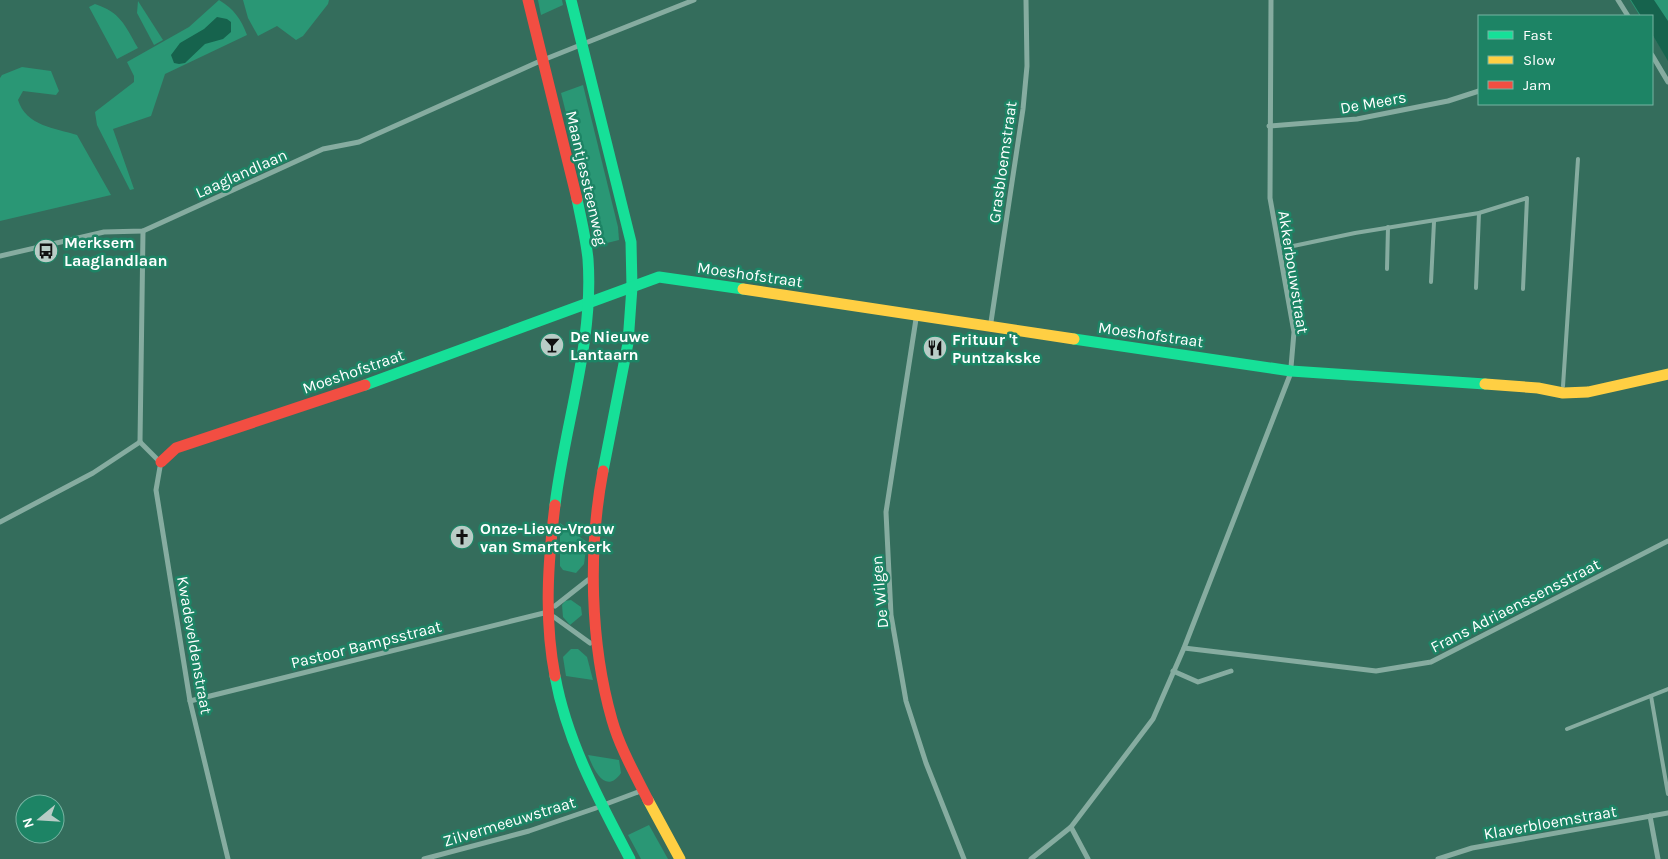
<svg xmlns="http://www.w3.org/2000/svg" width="1668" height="859" viewBox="0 0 1668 859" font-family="Karla,sans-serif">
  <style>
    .green { fill: #2a9775 }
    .water { fill: #16634d }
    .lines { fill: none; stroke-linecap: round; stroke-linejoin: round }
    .lane { stroke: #86aca0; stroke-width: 4 }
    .street { stroke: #86aca0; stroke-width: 5 }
    .fast { stroke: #16e098; stroke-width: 11 }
    .slow { stroke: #ffcf43; stroke-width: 11 }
    .jam { stroke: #f24e42; stroke-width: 11 }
    .labels { text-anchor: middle; stroke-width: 5; stroke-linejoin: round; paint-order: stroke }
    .street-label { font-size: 16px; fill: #fff; stroke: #1d8465 }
    .poi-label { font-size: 16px; font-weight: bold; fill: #fff; stroke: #1d8465; text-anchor: start }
  </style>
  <rect width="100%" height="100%" fill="#346d5c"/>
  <g class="green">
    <path d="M219,0C234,9 241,19 247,35L165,74L151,116L113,129L134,189L130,190L97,125L95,112L134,82V76L127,62L189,27Z"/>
    <polygon points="243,0 329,0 328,4 303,36 296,40 277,26 258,36 248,18"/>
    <polygon points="538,0 562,0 563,5 541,15"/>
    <polygon points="1630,0 1668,0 1668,60 1652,34 1652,16 1640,16"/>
    <polygon points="138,1 163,40 154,45 137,13"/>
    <path d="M95,4C121,13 124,24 138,48L117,59L89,7Z"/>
    <path d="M22,67L51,71L59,91L56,95L23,91L18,100C26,126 55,128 77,135L111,195L0,221V78L2,75Z"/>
    <polygon points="583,85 618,227 619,240 599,245 561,93"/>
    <polygon points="560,523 587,542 584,564 576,573 563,570 560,566"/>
    <polygon points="571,600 581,607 582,615 570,625 563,617 562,605 565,601"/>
    <polygon points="571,649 578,649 587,657 593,680 566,676 563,657"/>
    <path d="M588,755L619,760L621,773C605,796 593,768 588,755Z"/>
    <polygon points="649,825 668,859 641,859 628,835"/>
  </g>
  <g class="water">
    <polygon points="1631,0 1654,0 1668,21 1668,61 1652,34 1652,16 1641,16"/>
    <polygon points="217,17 227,19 231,22 231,32 223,39 205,44 185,63 179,64 174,63 171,55 180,43 204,29"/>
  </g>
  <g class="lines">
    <g class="lane">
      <polyline points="1279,249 1355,233 1479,213 1527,198 1523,289"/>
      <polyline points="1387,269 1388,227"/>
      <polyline points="1431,282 1434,222"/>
      <polyline points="1476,288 1479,213"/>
      <polyline points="1563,386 1578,159"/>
      <polyline points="1651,696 1668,794"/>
      <polyline points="1567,729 1668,689"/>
    </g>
    <g class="street">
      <polyline points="1271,0 1270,198 1294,332 1291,367"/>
      <polyline points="1618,0 1628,16"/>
      <polyline points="588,42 694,0"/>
      <polyline points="1652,55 1668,82"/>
      <polyline points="548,58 578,46"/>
      <polyline points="1269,126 1357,119 1448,101 1479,91"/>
      <polyline points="0,256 104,232 143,231 323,149 359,142 538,62"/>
      <polyline points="916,319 886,512 891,615 906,701 926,763 964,859"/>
      <polyline points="991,322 1023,109 1027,66 1026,0"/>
      <polyline points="140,442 158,460"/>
      <polyline points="140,442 143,231"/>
      <polyline points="160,467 156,490 190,701 228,859"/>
      <polyline points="0,522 93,473 140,442"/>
      <polyline points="555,606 588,580"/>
      <polyline points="554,617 590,643"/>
      <polyline points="1184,648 1376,671 1431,662 1668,541"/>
      <polyline points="1173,671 1198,682 1231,671"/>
      <polyline points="190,701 544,613"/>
      <polyline points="606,804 638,792"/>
      <polyline points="1650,816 1658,859"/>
      <polyline points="1071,827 1088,859"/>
      <polyline points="424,859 529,831 596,808"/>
      <polyline points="1031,859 1071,827 1153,719 1184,648 1290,375"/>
      <polyline points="1438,859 1472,848 1668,813"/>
    </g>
    <g class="fast">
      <polyline points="571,0 631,242 632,287 628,343 603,471"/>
      <polyline points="1074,339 1291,371 1485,384"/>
      <polyline points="365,385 659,277 743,289"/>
      <path d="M555,505C565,423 594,342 588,259C586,239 581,219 577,199"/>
      <path d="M555,676C567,742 599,800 630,859"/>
    </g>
    <g class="slow">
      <polyline points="743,289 1074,339"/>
      <polyline points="1485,384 1538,388 1563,393 1588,392 1668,374"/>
      <polyline points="648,800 680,859"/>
    </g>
    <g class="jam">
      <polyline points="528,0 577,199"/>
      <polyline points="161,462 176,448 365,385"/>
      <path d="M603,471C588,550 590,643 612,720C620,748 635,774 648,800"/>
      <path d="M555,676C544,619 548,562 555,505"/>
    </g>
  </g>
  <defs>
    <g id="bus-disc" transform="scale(1.25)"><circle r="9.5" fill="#b8ccc6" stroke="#1d8465"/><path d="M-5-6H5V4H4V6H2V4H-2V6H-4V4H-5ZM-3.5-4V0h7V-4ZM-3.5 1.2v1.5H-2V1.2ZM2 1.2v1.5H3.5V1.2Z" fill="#111"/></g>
    <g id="bar-disc" transform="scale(1.25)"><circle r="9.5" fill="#b8ccc6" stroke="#1d8465"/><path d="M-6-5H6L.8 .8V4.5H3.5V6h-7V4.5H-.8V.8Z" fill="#111"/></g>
    <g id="restaurant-disc" transform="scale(1.25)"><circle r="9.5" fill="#b8ccc6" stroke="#1d8465"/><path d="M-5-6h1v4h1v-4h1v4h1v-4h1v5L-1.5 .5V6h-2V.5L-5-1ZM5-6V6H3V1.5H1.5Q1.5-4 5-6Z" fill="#111"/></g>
    <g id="church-disc" transform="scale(1.25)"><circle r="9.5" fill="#b8ccc6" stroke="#1d8465"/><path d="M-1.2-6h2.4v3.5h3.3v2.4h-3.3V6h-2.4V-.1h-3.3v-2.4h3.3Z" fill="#111"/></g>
  </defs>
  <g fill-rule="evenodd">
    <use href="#bus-disc" x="46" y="251"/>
    <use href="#bar-disc" x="552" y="345"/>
    <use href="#restaurant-disc" x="935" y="348"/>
    <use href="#church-disc" x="462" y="537"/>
  </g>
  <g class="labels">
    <g class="street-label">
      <text transform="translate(1373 102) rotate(-10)" y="6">De Meers</text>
      <text transform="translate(1002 162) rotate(-82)" y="6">Grasbloemstraat</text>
      <text transform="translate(241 173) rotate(-24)" y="6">Laaglandlaan</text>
      <text transform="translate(587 178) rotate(77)" y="6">Maantjessteenweg</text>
      <text transform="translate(1294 272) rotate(81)" y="6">Akkerbouwstraat</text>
      <text transform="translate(750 274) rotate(8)" y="6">Moeshofstraat</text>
      <text transform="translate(1151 334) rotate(8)" y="6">Moeshofstraat</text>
      <text transform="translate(353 371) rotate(-19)" y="6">Moeshofstraat</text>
      <text transform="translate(879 592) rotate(-95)" y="6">De Wilgen</text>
      <text transform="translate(1515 605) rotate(-27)" y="6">Frans Adriaenssensstraat</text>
      <text transform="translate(366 644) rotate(-14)" y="6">Pastoor Bampsstraat</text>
      <text transform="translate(195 645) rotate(80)" y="6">Kwadeveldenstraat</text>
      <text transform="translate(509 821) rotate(-17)" y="6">Zilvermeeuwstraat</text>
      <text transform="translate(1550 822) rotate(-10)" y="6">Klaverbloemstraat</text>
    </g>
    <g class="poi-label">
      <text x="64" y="248">Merksem<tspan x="64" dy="18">Laaglandlaan</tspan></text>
      <text x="570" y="342">De Nieuwe<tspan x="570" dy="18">Lantaarn</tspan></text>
      <text x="952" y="345">Frituur 't<tspan x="952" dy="18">Puntzakske</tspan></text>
      <text x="480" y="534">Onze-Lieve-Vrouw<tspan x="480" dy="18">van Smartenkerk</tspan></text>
    </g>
  </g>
  <rect x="1478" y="15" width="175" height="90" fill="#1d8465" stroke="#77b5a3"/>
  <rect x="1488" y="31" width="25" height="8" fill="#16e098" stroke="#77b5a3"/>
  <text x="1523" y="40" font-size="15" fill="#ffffff">Fast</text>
  <rect x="1488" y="56" width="25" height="8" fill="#ffcf43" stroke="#77b5a3"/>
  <text x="1523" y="65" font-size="15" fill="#ffffff">Slow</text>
  <rect x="1488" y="81" width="25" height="8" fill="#f24e42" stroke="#77b5a3"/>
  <text x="1523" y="90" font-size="15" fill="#ffffff">Jam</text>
  <g transform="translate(40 819) rotate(252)"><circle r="24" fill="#1d8465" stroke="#77b5a3"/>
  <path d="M0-4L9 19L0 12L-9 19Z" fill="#b8ccc6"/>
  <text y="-8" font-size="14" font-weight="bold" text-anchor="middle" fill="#ffffff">N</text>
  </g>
</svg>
